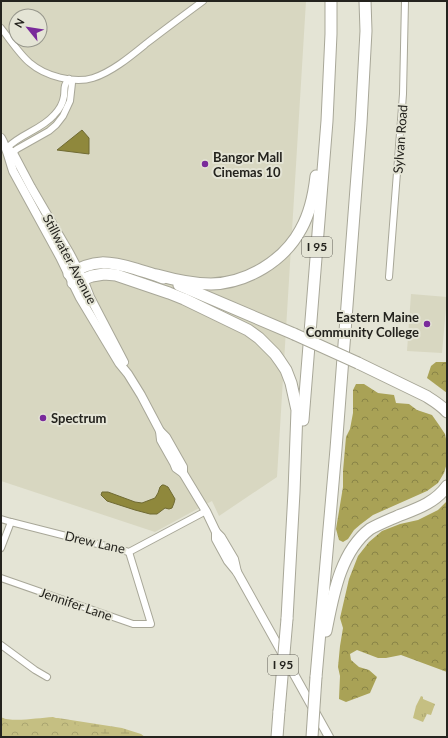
<svg xmlns="http://www.w3.org/2000/svg" width="448" height="738" viewBox="0 0 448 738" font-family="Lato,sans-serif">
  <style>
    .built { fill: #d8d7c1; fill-rule: evenodd }
    .grass { fill: url(#grass-tufts) }
    .forest { fill: url(#forest-crowns) }
    .wetland { fill: url(#wetland-marsh) }
    .park { fill: url(#park-crowns) }
    .water { fill: #8f883c; stroke: #6f6a33 }
    .lines { fill: none; stroke-linecap: round; stroke-linejoin: round }
    .minor-casing { stroke: #a8a798; stroke-width: 8 }
    .secondary-casing { stroke: #a8a798; stroke-width: 10 }
    .motorway-casing { stroke: #a8a798; stroke-width: 13 }
    .minor { stroke: #fff; stroke-width: 6 }
    .secondary { stroke: #fff; stroke-width: 8 }
    .motorway { stroke: #fff; stroke-width: 11 }
    .motorway-bridge-casing { stroke: #a8a798; stroke-width: 13; stroke-linecap: butt }
    .motorway-bridge { stroke: #fff; stroke-width: 11 }
    .poi-dot { fill: #7a2a9b; stroke: #e4e4d5; stroke-width: 1.5 }
    .labels { text-anchor: middle; stroke-width: 4; stroke-linejoin: round; paint-order: stroke }
    .shield { fill: #e4e4d5; stroke: #5e5d55; stroke-width: 1 }
    .shield-label { font-size: 12px; font-weight: bold; fill: #24231e }
    .street-label { font-size: 13px; fill: #24231e; stroke: #e4e4d5 }
    .poi-label { font-size: 13px; font-weight: bold; fill: #24231e; stroke: #e4e4d5; text-anchor: start }
  </style>
  <defs>
    <pattern id="grass-tufts" width="24" height="20" patternUnits="userSpaceOnUse"><rect width="24" height="20" fill="#c5bf82"/><path d="M3 7l-1-3M5 7V3M7 7l1-3M15 17l-1-3M17 17v-4M19 17l1-3" fill="none" stroke="#a9a470"/></pattern>
    <pattern id="forest-crowns" width="20" height="18" patternUnits="userSpaceOnUse"><rect width="20" height="18" fill="#a9a256"/><path d="M2 6a3 3 0 1 1 6 0M12 15a3 3 0 1 1 6 0" fill="none" stroke="#898447"/></pattern>
    <pattern id="wetland-marsh" width="20" height="14" patternUnits="userSpaceOnUse"><rect width="20" height="14" fill="#c5bf82"/><path d="M1 5h8M5 5V1M11 12h8M15 12V8" fill="none" stroke="#a9a470"/></pattern>
    <pattern id="park-crowns" width="20" height="18" patternUnits="userSpaceOnUse"><rect width="20" height="18" fill="#c5bf82"/><path d="M2 6a3 3 0 1 1 6 0M12 15a3 3 0 1 1 6 0" fill="none" stroke="#a9a470"/></pattern>
  </defs>
  <rect width="100%" height="100%" fill="#e4e4d5"/>
  <g class="built">
    <path d="M1,1H306L277,477L219,516L212,501L155,532L1,481ZM16,16H40V40H16Z"/>
    <polygon points="411,294 447,297 442,353 407,351"/>
  </g>
  <polygon class="grass" points="421,696 423,697 423,699 435,704 431,715 427,714 423,722 413,718 416,706"/>
  <g class="forest">
    <polygon points="436,362 447,362 447,393 427,378 431,366"/>
    <polygon points="356,384 364,384 378,393 394,395 396,403 409,404 417,410 432,415 439,425 445,434 447,444 447,463 444,473 438,483 427,491 373,515 361,524 354,530 348,539 343,542 339,540 336,529 343,487 343,471 346,437 350,429 353,413 353,390"/>
    <polygon points="447,501 447,672 401,655 386,658 378,658 357,650 350,654 351,660 359,667 369,670 377,677 370,693 346,702 339,699 340,676 338,667 340,646 343,628 340,618 349,579 358,556 369,542 382,531 400,524 418,520 438,510"/>
  </g>
  <polygon class="wetland" points="1,717 11,722 58,718 122,728 141,734 145,737 1,737"/>
  <path class="park" d="M53,717L112,737H1V718C15,722 38,718 53,717Z"/>
  <g class="water">
    <polygon points="82,130 89,138 89,154 57,150"/>
    <polygon points="162,485 164,485 168,487 175,499 174,503 172,508 169,509 165,508 157,514 150,514 135,510 107,501 101,495 102,492 108,492 135,502 142,503 155,498 158,493 160,487"/>
  </g>
  <g class="lines">
    <g class="minor-casing">
      <g id="minor">
        <path d="M1,28C9,38 20,55 30,63C45,76 74,84 93,78C112,72 131,56 147,43C165,29 184,15 203,1"/>
        <path d="M7,148C20,134 41,130 54,115C59,110 63,103 64,96C65,88 63,86 69,79"/>
        <polyline points="10,155 17,149 49,131 56,125 63,116 70,101 72,83 69,79"/>
        <polyline points="389,277 403,94 405,1"/>
        <polyline points="1,519 11,522 129,552 206,511"/>
        <polyline points="1,548 11,522"/>
        <polyline points="1,578 133,624 151,624 129,552"/>
        <polyline points="1,645 35,670 47,677"/>
      </g>
    </g>
    <g class="secondary-casing">
      <g id="secondary">
        <path d="M1,138C7,148 9,159 13,171L60,257L80,298L119,363L128,374L141,395L160,431L161,440L174,463L176,468L183,473L206,511L216,532L221,537L234,559L237,572"/>
        <polyline points="7,148 13,153 31,187 70,254 83,279 90,297 124,362"/>
        <polyline points="160,431 166,437 183,467 183,473"/>
        <polyline points="216,532 216,539 228,561 237,572 329,737"/>
      </g>
    </g>
    <g class="motorway-casing">
      <g id="motorway">
        <path d="M69,274C94,259 108,261 136,269C145,272 154,274 163,278"/>
        <path d="M157,275C175,280 193,284 211,284C247,283 284,261 301,229C310,213 314,194 316,176"/>
        <polyline points="73,283 92,276 104,274 116,275 169,293 184,299 248,330 259,338 275,354 280,361 286,370 291,383 297,410 294,492 287,619"/>
        <polyline points="179,285 294,334"/>
        <path d="M358,363L426,396C434,401 441,405 447,412"/>
        <polyline points="303,420 327,121 331,34 331,1"/>
        <path d="M326,631C333,596 340,552 370,529C379,524 389,520 398,516C416,509 435,503 447,486"/>
        <polyline points="316,677 336,449 361,123 366,31 365,1"/>
        <polyline points="277,737 279,711"/>
      </g>
    </g>
    <use href="#minor" class="minor"/>
    <use href="#secondary" class="secondary"/>
    <use href="#motorway" class="motorway"/>
    <g class="motorway-bridge-casing">
      <g id="motorway-bridge">
        <polyline points="294,334 358,363"/>
        <polyline points="279,711 287,619"/>
        <polyline points="312,737 316,677"/>
      </g>
    </g>
    <use href="#motorway-bridge" class="motorway-bridge"/>
  </g>
  <g class="poi-dot">
    <circle cx="205" cy="164" r="4"/>
    <circle cx="427" cy="324" r="4"/>
    <circle cx="43" cy="418" r="4"/>
  </g>
  <g class="labels">
    <g class="shield">
      <rect x="302" y="237" width="30" height="20" rx="3"/>
      <rect x="268" y="655" width="30" height="20" rx="3"/>
    </g>
    <g class="shield-label">
      <text x="317" y="251">I 95</text>
      <text x="283" y="669">I 95</text>
    </g>
    <g class="street-label">
      <text transform="translate(400 139) rotate(-86)" y="5">Sylvan Road</text>
      <text transform="translate(70 259) rotate(62)" y="5">Stillwater Avenue</text>
      <text transform="translate(95 542) rotate(13)" y="5">Drew Lane</text>
      <text transform="translate(76 604) rotate(19)" y="5">Jennifer Lane</text>
    </g>
    <g class="poi-label">
      <text x="213" y="162">Bangor Mall<tspan x="213" dy="15">Cinemas 10</tspan></text>
      <text x="419" y="322" text-anchor="end">Eastern Maine<tspan x="419" dy="15">Community College</tspan></text>
      <text x="51" y="423">Spectrum</text>
    </g>
  </g>
  <rect width="448" height="738" fill="none" stroke="#24231e" stroke-width="4"/>
  <g transform="translate(28 28) rotate(300)"><circle r="19" fill="#e4e4d5" stroke="#97978c"/>
  <path d="M0-3L7 15L0 10L-7 15Z" fill="#7a2a9b"/>
  <text y="-6" font-size="11" font-weight="bold" text-anchor="middle" fill="#24231e">N</text>
  </g>
</svg>
